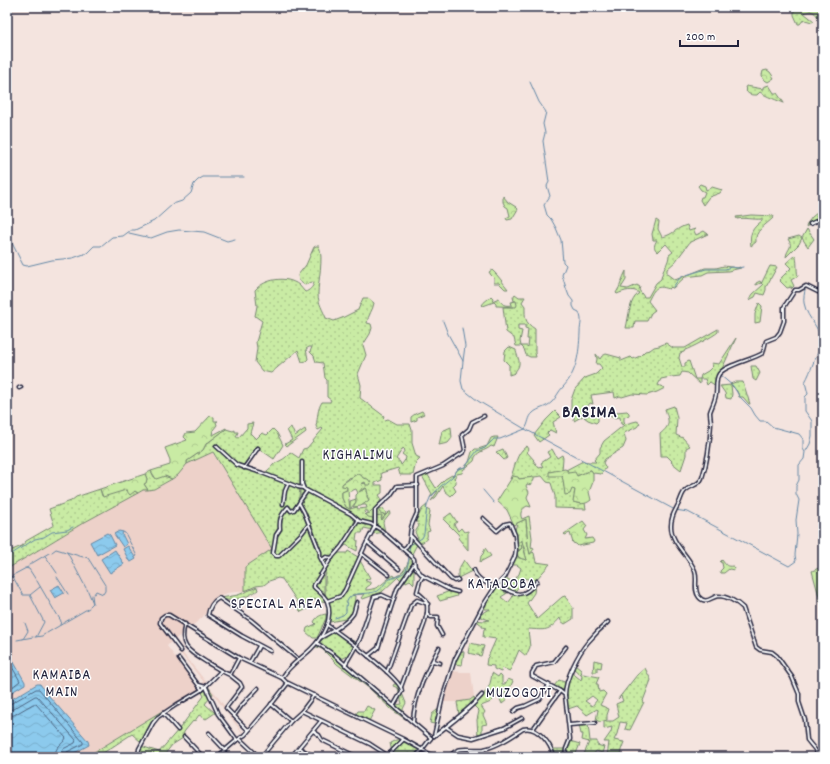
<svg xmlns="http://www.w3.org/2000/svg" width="830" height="764" viewBox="0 0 830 764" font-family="Dekko,sans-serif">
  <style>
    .built { fill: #edd1c9 }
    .grass { fill: url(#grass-dots); stroke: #768670; fill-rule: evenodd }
    .forest { fill: url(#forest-crowns); stroke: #768670 }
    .water { fill: url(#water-waves); stroke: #6287a6 }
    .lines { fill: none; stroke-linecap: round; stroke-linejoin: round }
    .shore { stroke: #4c6582; stroke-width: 1 }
    .stream { stroke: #6287a6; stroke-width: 1 }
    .street-casing { stroke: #22223b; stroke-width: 5 }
    .street { stroke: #fff; stroke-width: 2 }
    .labels { text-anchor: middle; stroke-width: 3; stroke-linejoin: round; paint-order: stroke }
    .quarter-label { font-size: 15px; letter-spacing: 1px; fill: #22223b; stroke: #fff }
    .district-label { font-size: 17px; font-weight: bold; letter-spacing: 1px; fill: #22223b; stroke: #fff }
  </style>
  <defs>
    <pattern id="grass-dots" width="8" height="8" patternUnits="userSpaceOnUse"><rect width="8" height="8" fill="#c9eba4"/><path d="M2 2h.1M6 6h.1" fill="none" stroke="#acc98e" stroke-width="1.8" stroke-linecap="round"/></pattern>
    <pattern id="forest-crowns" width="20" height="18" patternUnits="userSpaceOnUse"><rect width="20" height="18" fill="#c9eba4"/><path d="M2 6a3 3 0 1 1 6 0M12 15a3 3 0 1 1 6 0" fill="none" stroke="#acc98e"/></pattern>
    <pattern id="water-waves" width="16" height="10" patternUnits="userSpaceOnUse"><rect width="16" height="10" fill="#8ccaed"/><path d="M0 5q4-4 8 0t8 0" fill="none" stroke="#78adcc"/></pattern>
  </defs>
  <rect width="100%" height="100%" fill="#f4e4df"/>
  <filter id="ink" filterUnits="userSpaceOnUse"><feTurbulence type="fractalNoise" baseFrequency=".025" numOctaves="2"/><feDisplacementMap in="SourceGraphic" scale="8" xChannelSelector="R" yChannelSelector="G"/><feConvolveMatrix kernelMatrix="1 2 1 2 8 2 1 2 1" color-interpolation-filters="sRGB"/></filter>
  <g filter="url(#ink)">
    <g class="built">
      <polygon points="212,452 250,511 272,550 245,567 245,591 227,593 217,598 202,618 173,641 207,683 203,685 203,681 171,642 167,646 199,689 86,757 7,757 7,569 83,523 143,490 154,489 178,475 187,464"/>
      <polygon points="452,671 461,672 471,672 474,697 463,702 441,702 444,690"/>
      <polygon points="208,686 215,693 242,731 244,733 243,734 223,708"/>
    </g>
    <g class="grass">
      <path d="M794,7H820V9H823V22C815,16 816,8 804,13L814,21L812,22L805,20L804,19L800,24H798L794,15Z"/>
      <path d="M769,85L774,93H777L784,103C779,101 765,96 760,92L757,95C751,95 749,95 746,91L747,90L745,88L746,86L763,89V87Z"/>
      <polygon points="818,212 816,217 820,217 823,212 823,218 813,222 806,227 807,225 806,225 812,217"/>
      <path d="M751,215L774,216L773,218C766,225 754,231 756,242L751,246C749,234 752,228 762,221V219C753,220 745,217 737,219L736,217Z"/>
      <path d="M656,220L659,222L658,229L662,237C673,235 676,228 687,225L689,231L695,229L694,231L696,235L704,231L708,234L690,242L675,262L667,269V274L675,280L705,268H716L724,266L737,268L740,267L741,268L728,271L708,272L702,275L685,277L673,288H672L671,287L669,289C655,284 654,290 648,301L655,310L651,313L647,321H635L634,328H626C629,316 629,300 639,293C633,288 624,291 617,294L616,293C621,286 622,278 626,271V280L621,288L628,289L637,285L640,287L639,290L644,297H648L656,283L661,279C662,270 669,263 669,255L673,252L666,244L658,252C653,248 654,245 657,240H653L652,234Z"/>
      <path d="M807,229L814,239L808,247L802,238L799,244L786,257C787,248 794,248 788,239L799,236L802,238Z"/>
      <path d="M316,246H319C324,259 318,280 318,294C318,303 323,310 326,318L334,321L342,318L358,310L363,298H368L374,303C373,310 368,315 367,323L371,324L372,328L370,334L363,345L366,355L358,374L361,385L360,398L384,416L383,418L385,420L388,419L397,424H410L412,430V443L416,456L420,458L416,462L413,475H400L398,468L381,473L382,480L375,483V485H382V493L379,495L381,498L380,502L376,506L385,516L382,520L381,519L382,516H375L377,512L368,514V511H364L365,515L366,514V515L373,518V530L364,528L362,533H357L356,540L358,541L357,551L346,545L344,547H340L349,534L355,521L348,534L324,567L305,511L300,504V489L298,504L303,511L324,571V589L325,601L320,603L315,599L308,605L309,608L301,612L298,608L299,604L282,579L278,578L269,581L264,585L256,586L245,591V567L272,549L213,452L187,464V461L203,450L206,444L226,429L233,431L235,430V432H238L236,437H239L247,428V424L253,423L250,433L256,439L262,433L267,435L273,429L277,433L283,445L274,459L258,448L244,465L264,473C268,471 271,467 274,464C281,460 286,459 290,452L299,458L303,449L307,448L323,429L322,428L318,430L316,426C318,417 317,410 322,402H330L331,400L327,397V380L325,378L323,363L316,362L314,356L310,352L312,347H309L306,349L308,359L306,361L302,362L298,350L271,373L262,371L255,362L257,348L256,342L262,321L255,316L257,306L255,290C265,279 286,275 299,285C301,287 303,290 305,292C309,291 313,287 314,283L312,282L305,285L299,281L298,275L306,265L314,247ZM403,448L405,450L402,454L406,457L405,461V460L402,464L401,465L400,462L396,459ZM355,476L366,479V483L361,484L358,493L366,488L368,494L367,496L369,500L361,505H366L367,508L358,509L357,507L350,509L356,502V499L350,501V508L346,507L342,498V492L347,490V487L342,484L349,478Z"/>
      <path d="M795,255C798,260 796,270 798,276L791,280L794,286L791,289L792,287L787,288L779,280L791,268L786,263Z"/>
      <polygon points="770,266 777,267 766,287 766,290 764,295 757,293 755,297 749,300 753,294 763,285 761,283 756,285 756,283 760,281 761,283 762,282"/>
      <path d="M492,270C498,275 503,283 508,289H505L499,283H494V278L491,275L489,272Z"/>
      <path d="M515,294L519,297H525L522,302L525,306C525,317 524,322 535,329V353L536,357H530L526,355L524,349L521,346H516L514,338L506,332L503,307H513L516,301H514L513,297ZM518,325H525V328L528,329L527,339H529L528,347L527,346H521L520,341L522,331L518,330Z"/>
      <polygon points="759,303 762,306 760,322 755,323 755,314"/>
      <path d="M718,329V332C714,336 689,349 685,350L684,352L680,353L679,358L682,367H685V363L689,361L695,379H700L701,375L708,371L713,366L711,363L719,364L736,338L722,369L716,377V386L710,382L707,385L705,379H700V384L688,373L682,372L680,376L671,377L661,379L658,385L665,388L657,392L647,395L632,394L622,397L620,396L615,398L614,392L591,395L593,404L590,403L587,407L585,413L582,415L583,416L574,421V414H571V400L575,389L585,378L596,374L602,368L599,364H596L597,359L596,354L600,359L602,356L606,354L621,358V361L631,357L633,359L640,356L645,351L650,350L654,347L659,346L666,343L673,348H685Z"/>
      <path d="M509,347L516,350C516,354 520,360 519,364C519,368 516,369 515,373L509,375V365L504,360L505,351Z"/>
      <polygon points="751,366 756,366 760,373 756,381 753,379"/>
      <polygon points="736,382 743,382 750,404 749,404 743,397 739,397 737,391 730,384"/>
      <polygon points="731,385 732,394 731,399 726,398 725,393 720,386"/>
      <path d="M674,406L677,418L676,435L683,438L690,446L686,448V455L681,470L671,462L672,461L667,456H661V454L660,434C671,425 669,422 665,409Z"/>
      <polygon points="422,411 424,414 417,417 417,420 411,422 411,417 415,414"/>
      <polygon points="555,411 561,417 553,422 556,433 550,430 547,433 549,435 539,442 534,435 546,420"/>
      <polygon points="627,411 629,413 629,416 624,417 624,421 625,424 637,421 640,423 637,427 624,433 626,441 623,448 605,459 603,463 606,468 601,474 593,473 591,470 577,476 567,474 568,471 566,470 583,461 589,462 596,462 594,460 600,453 600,448 604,441 624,425 621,424 620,417 613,418 610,416 617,412"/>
      <polygon points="588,415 595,415 598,417 598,421 596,423 588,420 584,417"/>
      <polygon points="291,427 295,436 305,429 306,432 287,446 285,444 292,440 287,430"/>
      <polygon points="451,427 452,438 448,443 439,445 442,431"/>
      <path d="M494,437H498L494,447L491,446C485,452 476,450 474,461L463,470L462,473L457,474L454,478L456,480V483L453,486L456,491L451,496L445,491L443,486L436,497L431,501L438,491L435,492L430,498L432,494L421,474L426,472L436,488L445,479L452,475L453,476L458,469L465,467L469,462L472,452L475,449H478L487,446L491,438Z"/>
      <path d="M527,446L529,449L527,452L534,460H533L539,468L543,467L541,463L550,457L547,452L552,449L557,458L562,455L563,458L562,470L549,472L563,476L564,487L575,489L574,502L580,504L585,503L586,509L555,508V496L551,483L547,482L542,476L519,479L513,476L510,479C515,468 516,452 527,446Z"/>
      <polygon points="151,471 154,477 165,476 172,479 154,489 148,490 144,484 147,479 145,474"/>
      <path d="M100,489L102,496C113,493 127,486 138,493L83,523L7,569V552L22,546L26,541L54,525L49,509L71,501L76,497Z"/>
      <path d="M427,505L426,509L430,511L428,525L430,531L427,532C429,541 422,542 416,546L411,556L404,553L401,548L407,545L409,546L408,543L418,539L415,532L419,526L416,521L422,509Z"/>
      <polygon points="451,513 457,522 454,524 458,531 461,528 464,532 468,531 468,550 458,538 460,537 458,534 443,519"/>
      <path d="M526,519L528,545L530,554L533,552L534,553L536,562L550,564L534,582L525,578L514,593L518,595L529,589L536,581L534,593L527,603L537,619L562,597L565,596L573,608V619L565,624L561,621L560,618C548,632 546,630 528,629L530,647L526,656L519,650L510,671L502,668L501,672L494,669V666L486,665L487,658L488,657L496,639L483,637L484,629L486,628L482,627V625L475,620L484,621L489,620L478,616L490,609H483L477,616L486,600L493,595L489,596L496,585L506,578L513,582L519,574L521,568L517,565H513L511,563L516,553L519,558L527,560C524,554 526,546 520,541L522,548L516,552L515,530L517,523ZM504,587L507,589L508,591L514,592L512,598L508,603L501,597L509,592L505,593L503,588Z"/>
      <path d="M348,551L358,557L370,578L365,580L368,582H371V584L366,588V590C381,589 382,582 394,575L395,577C409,571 405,560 414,556V584L410,580L404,583L398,577L382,592L363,599L361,598L364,594L352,595L355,596L354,607L348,620L345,619L330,622L323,630C330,611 326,608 325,589C324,582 327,575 324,568L334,553H347Z"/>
      <polygon points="464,560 472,571 458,578 458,570"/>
      <path d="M257,587L258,590C250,596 231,604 221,598L238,595Z"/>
      <polygon points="455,589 457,596 440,601 437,596"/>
      <path d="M326,614V618L317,638H313L306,632L307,628L316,624L314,622C317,616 321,615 326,614Z"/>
      <polygon points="335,631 359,644 353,653 340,660 360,675 359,678 396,705 402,704 398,688 393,686 394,684 397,684 399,686 406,703 403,709 405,719 391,709 370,689 337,664 322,649 317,647 314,647 312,649 316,640 321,641 329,633"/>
      <polygon points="470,643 484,646 481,656 468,653"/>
      <polygon points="460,650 464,652 462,665 454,664 455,659"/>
      <polygon points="594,660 602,662 601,668 597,667 597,672 593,672"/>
      <path d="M575,665L581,670L582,675L583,674L599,677L596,684H598L599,692L603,691L606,694L600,705L609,709L607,715V720L600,722L596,720L598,710L597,709L587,715L577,706L568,709L566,691L570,674L571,672L581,680L582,676L573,668ZM592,696L597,700L592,706L585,701Z"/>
      <polygon points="645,668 651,680 643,701 644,702 630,730 625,729 627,723 620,722 617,734 614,740 624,742 621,750 620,757 607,757 609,742 604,742 611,732 612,727 604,729 604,721 613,721 619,717 616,704 623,701 621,696 618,699 637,675"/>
      <path d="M492,673L498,677L500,674L502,676V684H505L508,679L513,681L509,690L506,691V693L503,695L507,700L502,704L498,695L491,702L481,706L485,712L483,715L487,724L482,725V734L478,736L477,720L479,711L473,705C485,692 490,691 492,673Z"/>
      <polygon points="559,680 567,683 565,694 554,686"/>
      <polygon points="203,685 208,686 213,694 205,704 215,713 206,719 199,715 194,722 193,721 184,732 183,738 172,745 165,754 167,757 139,757 141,746 159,752 179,729 204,696 201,691 203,689"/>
      <polygon points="474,697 476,701 469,708 459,715 457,702 470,700"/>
      <polygon points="367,706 375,710 369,721 356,714 358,711 364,711"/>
      <polygon points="437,710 439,710 434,724 430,723 432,714"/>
      <polygon points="162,711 152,723 141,742 132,734 97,757 86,757"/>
      <polygon points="588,724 590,741 597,741 597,745 604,747 602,753 596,751 592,757 583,757 589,742 582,740 583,734 581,734 579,725"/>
      <polygon points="402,739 420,749 420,750 411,757 409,753 401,757 393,757 390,743 396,740"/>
      <polygon points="570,741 580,744 575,756 580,757 565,755"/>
      <polygon points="553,749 565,749 563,753 564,757 552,757"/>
    </g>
    <g class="forest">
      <polygon points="767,70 770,72 774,78 768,82 763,79 762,75 763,71"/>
      <polygon points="700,184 705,186 706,190 712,187 722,190 720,193 709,197 703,205 700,200 701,197 703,197 705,192 701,190 698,186"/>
      <polygon points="503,196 508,202 516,207 518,209 512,219 507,220 506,218 510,216 508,208 505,206 503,202"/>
      <path d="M491,296L493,298L492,301L499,298C502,305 504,306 512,305L511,302L516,301L517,305L516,307L498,306H496V304L494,302L483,306L482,305C484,301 488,300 491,296Z"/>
      <polygon points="210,416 214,417 214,421 218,421 216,422 217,425 213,430 212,435 213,435 226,428 226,429 206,444 203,450 187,461 187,464 178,475 172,479 165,476 156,479 151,471 170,465 170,460 165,448 187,440 184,437 186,433 195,432"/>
      <polygon points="503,449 507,458 504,460 496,452"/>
      <path d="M565,469L568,471V473L575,472L577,476L591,470L593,473V482L589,492L591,500C585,505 581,504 573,502L575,490L572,489L570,494L565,495L563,480L562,477L563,476H549V472Z"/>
      <polygon points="145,474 147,479 146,483 144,484 148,490 143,490 138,493 135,491 130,495 126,490 103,497 100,489"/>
      <polygon points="357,474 361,475 363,478 368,479 371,483 370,485 366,485 365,482 361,484 363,487 359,492 366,488 367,489 367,497 369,500 361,506 353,507 356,502 356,495 358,493 356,489 348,492 350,509 346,507 342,498 342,492 347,490 347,487 342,486 342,484"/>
      <path d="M513,476L518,477L519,479L534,477V480L531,485L527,484L526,486L529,492L527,497L531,507L527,506C522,509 519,513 522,519L529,516L532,538L531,548L533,547L534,549L530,554L528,545L526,519L517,523L514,525L507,510L497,501Z"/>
      <polygon points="383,508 386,513 385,516 389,512 391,512 383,522 385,532 372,534 374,527 373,518 368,517 366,514 370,513 373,510 377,511 375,516 382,515 381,519 382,520 385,516 384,514 380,513 378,509 381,510"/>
      <polygon points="583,521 587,526 584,530 587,535 585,539 592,538 594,541 593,543 578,546 576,544 573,543 570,533 565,535 564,534"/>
      <path d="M522,540C523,547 525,554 527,560C520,558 519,559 516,552L519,551L522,548L520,541Z"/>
      <polygon points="485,548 491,556 480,562 481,556 483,554"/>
      <path d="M722,560C726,565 726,567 733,566L735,568L734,570L729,569L724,573H721L720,571L723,568L722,563L720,562Z"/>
      <polygon points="823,566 823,611 812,571"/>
    </g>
    <g class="water">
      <polygon points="119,531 123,532 122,534 127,544 123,547 114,534"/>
      <polygon points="107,533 110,535 115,545 97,555 90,542"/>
      <polygon points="128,546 136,559 131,562 129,561 123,549"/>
      <polygon points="115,550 124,564 110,573 101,559"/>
      <polygon points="59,585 64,593 55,598 50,590"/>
      <polygon points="7,650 25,682 25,684 7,695"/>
      <polygon points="37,684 40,684 49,696 88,741 89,745 67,757 7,757 7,702"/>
    </g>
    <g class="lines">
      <g class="shore">
        <polyline points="7,658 20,681 7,691"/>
        <polyline points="7,705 10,704 36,689 39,689 83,742 83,744 67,752 66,757"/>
        <polyline points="7,710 13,709 35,696 37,696 76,740 75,743 63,749 61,757"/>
        <path d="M7,716L14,715L33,704H36L66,738C62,746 55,745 55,757"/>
      </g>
      <g class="stream">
        <polyline points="7,233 23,265 27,266 52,260 73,258 87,253 94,246 101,246 112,237 123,236 131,230 135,230 154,221 173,204 182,201 191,193 194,184 198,180 203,177 244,177"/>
        <polyline points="129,233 151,238 167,232 179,230 192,231 204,232 227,241 235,239"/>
        <polyline points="673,287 679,279 683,276 706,269 725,269 731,267 738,268 743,267"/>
        <path d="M805,288C805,293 803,298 804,303C807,320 823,328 821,346"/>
        <polyline points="443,321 448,334 463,361 461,381 463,389 478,401 525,429 675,510 688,512 789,566 796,561 795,555 797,534 796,520 799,500 796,494 796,486 799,480 799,465 804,459 805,452 803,449 803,439 799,434 773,427 766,421 760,421 755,415 751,408 740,397 733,386 720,375"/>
        <polyline points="462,328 465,346 463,361"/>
        <path d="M806,451L810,444L812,436V421L805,411V397L808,394L805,382C812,370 814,356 823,345"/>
        <polyline points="483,490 494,503"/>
        <polyline points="123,532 125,533 137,556 135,557"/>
        <polyline points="52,552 56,549 83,557"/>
        <polyline points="67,552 86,588"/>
        <polyline points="45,556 46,557 57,573"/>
        <polyline points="7,557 35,539 44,537 52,532 67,530 73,527"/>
        <polyline points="85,557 88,558 105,585"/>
        <polyline points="29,565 49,553"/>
        <polyline points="25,568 29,569 36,580"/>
        <polyline points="15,574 28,567"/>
        <polyline points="10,577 13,577 23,595 30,595"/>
        <polyline points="57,577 68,594"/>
        <polyline points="7,579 14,575"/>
        <polyline points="37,581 54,610"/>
        <polyline points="87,589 93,603"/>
        <polyline points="94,594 96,591 103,594 105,591 105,586"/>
        <polyline points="90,606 93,603 92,595"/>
        <polyline points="55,611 61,621 60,625"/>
        <path d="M335,618L343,615L346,612C345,587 362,597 377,591C383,589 384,582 390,579C395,577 403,575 406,570C410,562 408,553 410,545L422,538L424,534L427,505L430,498L441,486L452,477L458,469L465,467L477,451L485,448L494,439H500L525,429C529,424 528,417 533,413C538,408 546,408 552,402C556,398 558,392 563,387C577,372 579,354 580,333C580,323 583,322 579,312L575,310L573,306V301L569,296L566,288L562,275L566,265L563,262L561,240L556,228L551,219L547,215L544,205L550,196L547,186L549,182L543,141L545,133L543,124L546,112L539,102L530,82"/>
        <polyline points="65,622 89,608"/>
        <polyline points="47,633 64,623"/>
        <polyline points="35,637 42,636 45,634"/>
        <polyline points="36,637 44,622 30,595 40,587"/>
        <polyline points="23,639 28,631 25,623"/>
        <polyline points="17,640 33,637"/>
      </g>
      <g class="street-casing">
        <g id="street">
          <polyline points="810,224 823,218"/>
          <polyline points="19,388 21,387"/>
          <polyline points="216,446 237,465 262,473 298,487 303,488"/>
          <path d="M302,462V484L304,489L351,514L359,521L371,524L381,530L412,557L414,559L415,567L423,576L420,581L417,592C427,600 428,601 427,613L431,617H438L437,626L442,635"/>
          <polyline points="244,468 258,448"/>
          <polyline points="307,491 300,501 299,503 304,512 320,552 320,557 325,567"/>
          <path d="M299,503L294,510L291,511L288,507C281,515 279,519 280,529L276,535L273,553L276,556H279L302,533L309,524"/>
          <polyline points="283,504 285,491 288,484"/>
          <polyline points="411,536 451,579 454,581 458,580"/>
          <polyline points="367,542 399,569"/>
          <path d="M403,549C412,544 409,537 411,528C412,523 415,518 417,513V477L443,466L464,452L465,450L462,435L469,429L472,422L484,416"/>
          <polyline points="362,554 389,575"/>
          <polyline points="322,560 326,557 332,558"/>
          <path d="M474,570C476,578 487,584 495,587"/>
          <polyline points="423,576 450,590 458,592"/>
          <path d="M498,585C516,595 523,600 537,581"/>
          <polyline points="327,601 341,596 345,590 365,546 375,526 375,510 380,505 390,496 397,486 418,485"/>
          <path d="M185,624C178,647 190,652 208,663C215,667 222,672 230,675L239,658"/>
          <path d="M327,625C339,633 402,679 402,691L394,705"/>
          <path d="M320,638C331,632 345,625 353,614C355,611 355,605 357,602"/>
          <polyline points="317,643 333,654 431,738"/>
          <polyline points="181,651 160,623 161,618 165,615 169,615 239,658 282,678 287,683"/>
          <path d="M270,651L242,636L208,615C209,608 213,601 219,598L251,620L298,659"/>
          <polyline points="368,656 378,648 397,589 414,564"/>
          <polyline points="179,659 202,690"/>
          <polyline points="433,661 440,663"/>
          <polyline points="250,662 259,646"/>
          <polyline points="345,665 360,639 374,597 382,595 393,600"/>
          <polyline points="387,672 411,605 417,600 428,604"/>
          <polyline points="230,675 240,683 242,687 226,708 248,730"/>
          <path d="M282,678C289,665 301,659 311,649C323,637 334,618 327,601C325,596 318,591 314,587V585L330,560L341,547L358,521"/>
          <polyline points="199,685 206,687 218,714 237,740"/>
          <polyline points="401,687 424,625 427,613"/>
          <path d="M565,695C565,679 578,654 588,642C594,635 601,628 608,622"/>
          <polyline points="271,704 291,721"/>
          <polyline points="302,711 370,744 387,755"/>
          <polyline points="513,712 518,708 525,706 540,699 549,685"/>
          <polyline points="163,713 178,730"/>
          <polyline points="234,716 242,705 258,688"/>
          <path d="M413,722C414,696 427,670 439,648"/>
          <polyline points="569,725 595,723"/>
          <polyline points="446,727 458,735 473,738 504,728 522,718"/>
          <polyline points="533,729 560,691"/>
          <polyline points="313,731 319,735 322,740 357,757"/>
          <polyline points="209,733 225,750"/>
          <polyline points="434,736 443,696 455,659 484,604 495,587 505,577 515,556 516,549 515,535 510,523 505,524 497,531 483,518"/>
          <path d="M434,736C451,723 468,711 482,695"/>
          <polyline points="184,737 203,757"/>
          <polyline points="240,739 259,757"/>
          <polyline points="299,748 315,757"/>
          <polyline points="223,752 228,757"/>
          <polyline points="107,757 110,756 112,757"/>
          <polyline points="138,757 139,749 153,723 158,717 176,705 203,689 221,671"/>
          <polyline points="217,757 237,740 245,735 274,701 288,683 403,739 435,757"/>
          <polyline points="261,757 291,721 302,711 314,695"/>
          <polyline points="291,757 321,721"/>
          <polyline points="383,757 389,754 403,740"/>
          <path d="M415,757C422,751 425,745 431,738"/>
          <path d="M450,757C458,744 471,751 484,749C498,746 511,737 523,729C537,725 551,744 554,757"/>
          <polyline points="565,757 566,749 570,739 565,695 560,691 532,676 532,673 536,666 554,662 566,647"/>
          <path d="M817,757L816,751L807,740L805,720L799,702V694L792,677L777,656L772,652L760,650L756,647L743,608C737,602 727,596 718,596C711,597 706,605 699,597C693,590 698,579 695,571C689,555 671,544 671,526C671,516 675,511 679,503C681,499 682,493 686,490C691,485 699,486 702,478C708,460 710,442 711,424C711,420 710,416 710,412C712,406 715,401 716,394C717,388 715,380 719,374C725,365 752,360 763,353L766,341L776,337L780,332L784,321V307L795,290H799L806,286L818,292L823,288"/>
        </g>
      </g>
      <use href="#street" class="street"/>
    </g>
  </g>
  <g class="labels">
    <g class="quarter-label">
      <text x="358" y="459">KIGHALIMU</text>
      <text x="502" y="588">KATADOBA</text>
      <text x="277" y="608">SPECIAL AREA</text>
      <text x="62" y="679">KAMAIBA<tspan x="62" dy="17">MAIN</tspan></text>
      <text x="519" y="697">MUZOGOTI</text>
    </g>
    <g class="district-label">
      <text x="590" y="417">BASIMA</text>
    </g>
  </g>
  <rect width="830" height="764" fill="none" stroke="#fff" stroke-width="24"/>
  <rect x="12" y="12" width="806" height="740" fill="none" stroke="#22223b" stroke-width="1.5" filter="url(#ink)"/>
  <path d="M680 40v6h58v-6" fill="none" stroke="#22223b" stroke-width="2"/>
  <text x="686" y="40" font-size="12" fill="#22223b" stroke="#ffffff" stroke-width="3" paint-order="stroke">200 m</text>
</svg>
